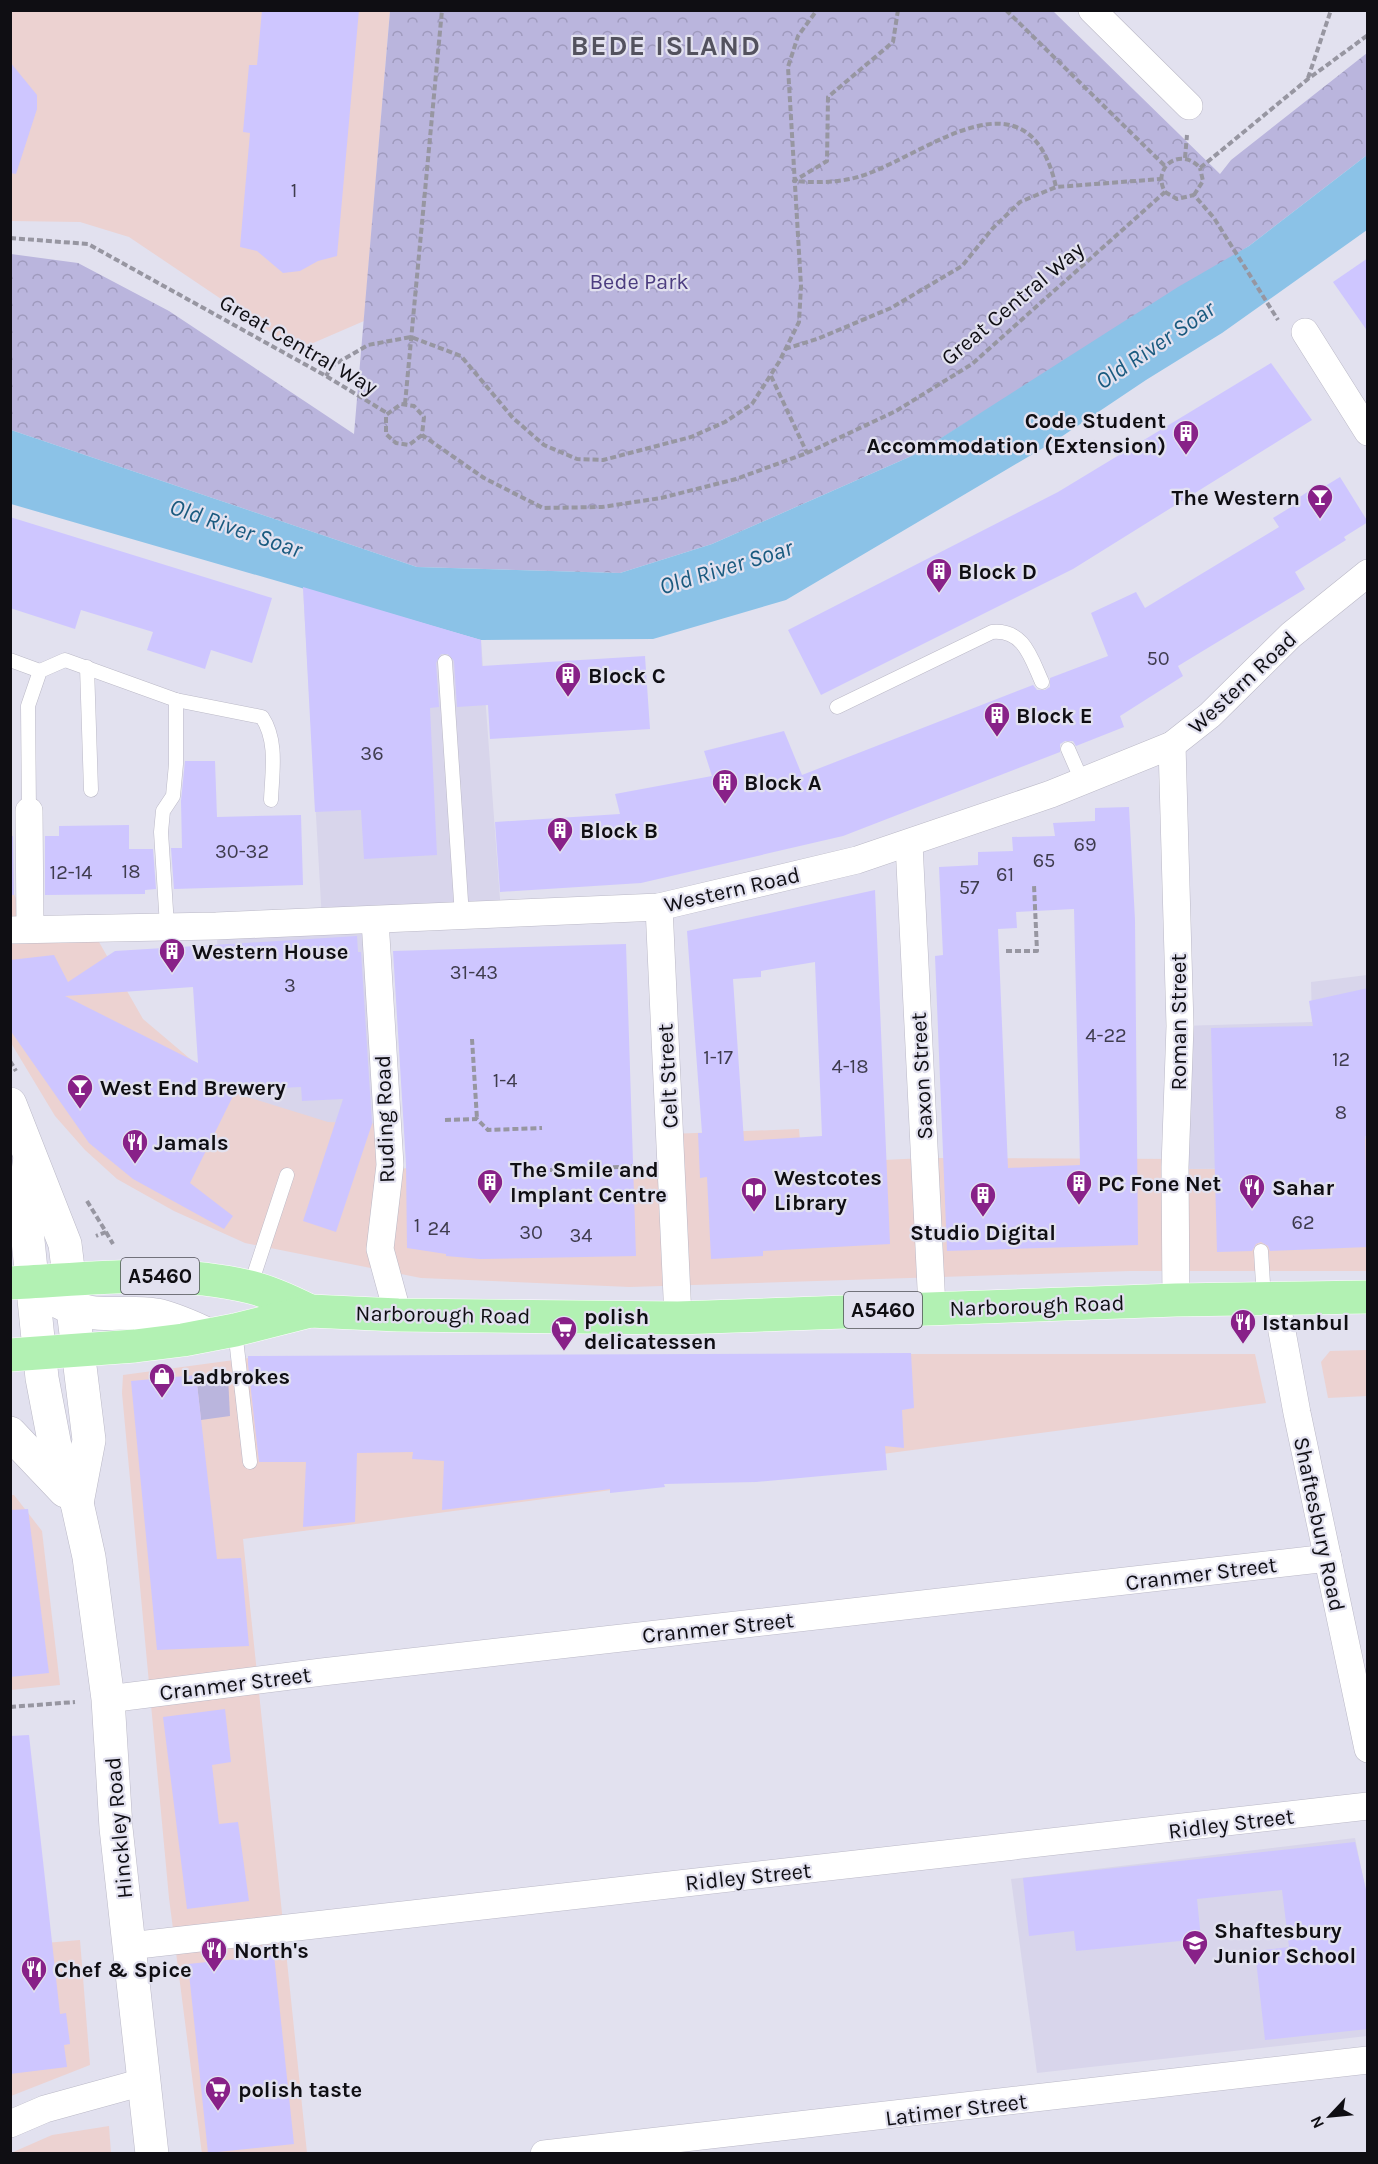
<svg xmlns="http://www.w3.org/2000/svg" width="1378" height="2164" viewBox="0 0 1378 2164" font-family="Karla,sans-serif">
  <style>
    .commercial { fill: #ecd2d1 }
    .built { fill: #d8d5eb }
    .grass { fill: #bab5dd }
    .forest { fill: url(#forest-crowns) }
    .water { fill: #8bc2e7 }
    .building { fill: #cec6ff; fill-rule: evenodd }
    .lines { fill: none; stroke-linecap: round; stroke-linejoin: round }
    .lane-casing { stroke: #bbb9c7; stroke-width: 15 }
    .street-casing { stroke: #bbb9c7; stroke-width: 28 }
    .secondary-casing { stroke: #bbb9c7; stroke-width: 34 }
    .primary-casing { stroke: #fff; stroke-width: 34 }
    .path { stroke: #9796a1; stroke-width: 4; stroke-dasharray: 6 3; stroke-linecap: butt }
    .lane { stroke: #fff; stroke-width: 14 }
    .street { stroke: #fff; stroke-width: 27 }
    .secondary { stroke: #fff; stroke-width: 33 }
    .primary { stroke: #b2f1b3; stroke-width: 33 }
    .labels { text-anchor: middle; stroke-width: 4.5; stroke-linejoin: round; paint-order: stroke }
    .number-label { font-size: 20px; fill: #3f3c4e }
    .shield { fill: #e2e1ef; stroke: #4e4d55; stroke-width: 1.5 }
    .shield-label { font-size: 21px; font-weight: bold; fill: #0f0e13 }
    .park-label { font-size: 22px; fill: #4c3d80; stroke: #e2e1ef }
    .street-label { font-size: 22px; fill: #0f0e13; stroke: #e2e1ef }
    .poi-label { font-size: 22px; font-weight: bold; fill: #0f0e13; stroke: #e2e1ef; text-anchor: start }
    .water-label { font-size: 24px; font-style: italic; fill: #1a5a7f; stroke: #e2e1ef }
    .district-label { font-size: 28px; font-weight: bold; letter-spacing: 1.5px; fill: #53525e; stroke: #e2e1ef }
  </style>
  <defs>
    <pattern id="forest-crowns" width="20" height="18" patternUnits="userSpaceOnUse" patternTransform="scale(1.5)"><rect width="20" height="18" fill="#bab5dd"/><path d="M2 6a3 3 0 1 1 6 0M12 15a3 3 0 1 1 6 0" fill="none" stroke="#9f9abd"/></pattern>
  </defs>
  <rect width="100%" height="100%" fill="#e2e1ef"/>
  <g class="commercial">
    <polygon points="11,11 390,11 364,321 297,350 129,237 80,222 11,221"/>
    <polygon points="11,795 14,894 30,929 91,928 143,1019 228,1091 387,1124 398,1169 462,1163 550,1170 671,1164 670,1134 799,1129 802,1164 925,1158 1185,1159 1185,1169 1285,1168 1350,1138 1367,1139 1367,1271 1130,1271 630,1287 421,1278 245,1243 174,1211 117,1179 85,1150 55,1116 11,1043"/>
    <polygon points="1367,1350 1367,1396 1328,1398 1321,1362 1330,1351"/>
    <polygon points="911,1354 1255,1354 1266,1403 243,1539 307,2153 202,2154 169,1898 122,1393 123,1375 249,1358"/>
    <polygon points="11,1495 14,1495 42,1531 60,1685 11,1690"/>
    <polygon points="80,1940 90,2065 11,2096 11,1946"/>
    <polygon points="109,2126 111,2153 11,2153 52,2135"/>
  </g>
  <g class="built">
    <polygon points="303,587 481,640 501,913 375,920 387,1124 328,1122 228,1091 216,926 322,921"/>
    <polygon points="1367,975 1367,1139 1350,1138 1285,1168 1185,1169 1180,1026 1312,1022 1311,982"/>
    <polygon points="1355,1838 1367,1897 1367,2036 1037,2073 1011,1879"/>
  </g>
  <polygon class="grass" points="196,1375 228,1376 230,1416 201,1420"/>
  <polygon class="forest" points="390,11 1053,11 1220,174 1231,160 1367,53 1367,155 1249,246 916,454 712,544 620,573 417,567 11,430 11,254 78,263 169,311 354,434"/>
  <polygon class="water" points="1367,155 1367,230 1222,333 1146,380 1055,441 786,600 653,639 481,640 11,504 11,430 417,567 620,573 712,544 916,454 1178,287 1249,246"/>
  <g class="building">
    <polygon points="262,10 359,10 337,256 318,261 300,271 283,273 257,251 240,247 250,133 243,132 249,65 257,65"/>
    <polygon points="10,62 37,95 37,109 16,174 10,173"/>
    <polygon points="1368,258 1368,332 1333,282"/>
    <polygon points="1271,363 1312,420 1073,569 821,695 788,630 1058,492"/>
    <polygon points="1340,477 1368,522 1344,537 1346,540 1295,572 1305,589 1178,666 1183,676 1120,716 1124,727 1076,746 1073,741 1065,741 1060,744 1060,752 843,836 641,883 500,892 495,822 620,814 615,794 712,776 704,751 784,731 802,775 1033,685 1037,690 1045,690 1050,687 1050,678 1108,656 1091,613 1136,592 1145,608 1279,527 1273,518 1291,507 1289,504 1315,487 1317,491"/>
    <polygon points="10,517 272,598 252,663 211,650 205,669 147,650 153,632 81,610 75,629 10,608"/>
    <polygon points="303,587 481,640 482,666 645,656 650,729 490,739 488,705 457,707 454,661 448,654 441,654 436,663 439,707 430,708 437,855 364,859 361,810 315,812"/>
    <polygon points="185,761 215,761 217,817 301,815 303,885 174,889 171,848 182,848 181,801"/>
    <path d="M1129,807L1135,920L1138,1245L947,1251L935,956L943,955L939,867L978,865V852L1013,851L1012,837L1055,836L1053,823L1095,821V808ZM1074,909L1080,1165L1008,1168L998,929L1017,928L1016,912Z"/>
    <polygon points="129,825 129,849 153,849 156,889 145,890 145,894 45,895 45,836 59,836 59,826"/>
    <polygon points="10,836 13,836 14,895 10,895"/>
    <path d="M875,890L890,1244L763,1251V1256L711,1259L707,1177L700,1178L698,1133H702L687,931ZM815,962L822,1136L744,1141L733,979L761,977V971Z"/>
    <path d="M357,936L358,952H361L372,1124L336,1232L303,1221L343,1099L302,1101L301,1087L236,1090L190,1183L233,1216L224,1229L133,1179L89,1143L10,1030V960L54,955L68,982L115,951ZM193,987L198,1063L65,996Z"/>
    <polygon points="626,944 636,1256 480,1259 446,1256 446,1254 407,1248 406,1164 393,951"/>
    <polygon points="1368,988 1368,1136 1365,1136 1368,1247 1270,1251 1268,1246 1261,1242 1256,1244 1252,1251 1217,1252 1211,1028 1313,1026 1309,1001"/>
    <polygon points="911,1353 914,1408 902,1410 904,1448 885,1446 887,1470 756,1482 664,1484 665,1487 610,1493 610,1489 442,1510 444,1461 412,1459 413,1452 357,1453 355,1522 303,1527 306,1462 259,1462 248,1364 248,1356"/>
    <polygon points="196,1375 217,1559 241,1558 249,1646 157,1650 131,1381"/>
    <polygon points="28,1509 49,1673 10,1677 10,1510"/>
    <polygon points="225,1709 231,1762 212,1765 219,1824 238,1822 249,1901 187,1909 163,1717"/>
    <polygon points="29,1735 60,2014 66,2013 70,2044 64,2045 67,2067 10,2074 10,1736"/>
    <polygon points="1355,1842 1368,1898 1368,2029 1265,2040 1255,1951 1289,1947 1282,1890 1197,1899 1201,1939 1076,1951 1074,1931 1029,1936 1023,1878"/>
    <polygon points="274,1955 294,2144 208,2153 188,1964"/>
  </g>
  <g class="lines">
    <g class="lane-casing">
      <g id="lane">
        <polyline points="10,660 40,671"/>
        <polyline points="445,662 462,916"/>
        <polyline points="87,667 91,790"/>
        <path d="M176,700L262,717C278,741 272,773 271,800"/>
        <path d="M837,707L992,632C1024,629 1031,658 1042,682"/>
        <polyline points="1068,749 1082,781"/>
        <polyline points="29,811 28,706 40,671 65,660 176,700 176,764 173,796 163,811 161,832 167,926"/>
        <polyline points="1261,1251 1264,1300"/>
        <polyline points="250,1287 287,1175"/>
        <polyline points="235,1330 250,1462"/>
      </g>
    </g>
    <g class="street-casing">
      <g id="street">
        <polyline points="1092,10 1189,106"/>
        <polyline points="1305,332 1368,432"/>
        <polyline points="1172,745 1180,1026 1175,1167 1176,1300"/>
        <polyline points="29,811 30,929"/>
        <polyline points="909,844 932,1308"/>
        <polyline points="659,907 678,1318"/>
        <polyline points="375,920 390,1165 380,1249 398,1315"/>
        <polyline points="10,930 216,926 659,907 857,860 1051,794 1172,745 1210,715 1291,635 1368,573"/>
        <polyline points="1276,1299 1297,1413 1368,1749"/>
        <polyline points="108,1699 322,1672 1328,1558"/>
        <polyline points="129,1946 1368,1806"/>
        <polyline points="10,2124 45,2109 143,2082"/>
        <polyline points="544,2154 1368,2060"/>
      </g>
    </g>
    <g class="secondary-casing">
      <g id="secondary">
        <polyline points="10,1104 65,1244 89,1440 77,1503"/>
        <polyline points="30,1157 24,1201 42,1378 55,1446 77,1503 89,1557 108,1699 116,1828 152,2154"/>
        <path d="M55,1300C98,1322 114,1309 156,1315C175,1319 191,1327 209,1335"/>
        <polyline points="10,1433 65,1491"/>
      </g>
    </g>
    <g class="primary-casing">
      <g id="primary">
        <path d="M10,1283C90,1279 172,1268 250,1287C271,1292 290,1301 310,1311"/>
        <polyline points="10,1355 135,1346 183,1340 235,1330 310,1311 398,1315 678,1318 1176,1300 1368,1297"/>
      </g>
    </g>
    <g class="path">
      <path d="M898,10L893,42L828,97L827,161L794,181C818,183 843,183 867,174C932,150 1029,67 1056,187"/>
      <polyline points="1006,10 1165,166"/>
      <polyline points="1308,78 1331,10"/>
      <polyline points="1185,158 1187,135"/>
      <polyline points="1165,192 1177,199 1194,195 1214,218 1278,320"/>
      <polyline points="1194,195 1203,181 1200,168"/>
      <polyline points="10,238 88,244 326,376 387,413"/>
      <polyline points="785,349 817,339 891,308 962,266 993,228 1020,202 1056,187 1161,179"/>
      <polyline points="326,376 332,366 368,345 411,337 461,356 513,418 544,445 577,459 603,460 691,437 725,422 752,404 779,362 799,322 801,286 788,67 798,36 817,10"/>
      <polyline points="771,376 807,453"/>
      <polyline points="405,404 442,10"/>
      <path d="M422,435L409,445L396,443L386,434V415L401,404L414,406L424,417L422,435L484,478L543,508L602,507L661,498L736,479L807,453L896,411L972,364L1165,192C1151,167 1181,146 1200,168L1308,79L1368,35"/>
      <polyline points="1006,951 1037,951 1034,885"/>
      <polyline points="472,1039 477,1119"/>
      <polyline points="10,1061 16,1071"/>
      <polyline points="445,1120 477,1119 488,1130 542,1128"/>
      <polyline points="550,1170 641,1166"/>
      <polyline points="87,1201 106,1232 96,1236"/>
      <polyline points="106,1232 113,1244"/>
      <polyline points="10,1707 75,1702"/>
    </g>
    <use href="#lane" class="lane"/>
    <use href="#street" class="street"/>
    <use href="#secondary" class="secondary"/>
    <use href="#primary" class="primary"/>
  </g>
  <defs>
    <g id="building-pin" transform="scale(1.35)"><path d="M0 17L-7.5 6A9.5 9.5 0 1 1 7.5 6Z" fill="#882188" stroke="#e2e1ef"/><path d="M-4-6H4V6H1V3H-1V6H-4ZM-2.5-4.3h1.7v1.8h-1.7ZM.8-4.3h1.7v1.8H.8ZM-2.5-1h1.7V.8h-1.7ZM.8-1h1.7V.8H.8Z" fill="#fff"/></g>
    <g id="bar-pin" transform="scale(1.35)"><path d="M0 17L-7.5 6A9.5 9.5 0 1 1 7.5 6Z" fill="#882188" stroke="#e2e1ef"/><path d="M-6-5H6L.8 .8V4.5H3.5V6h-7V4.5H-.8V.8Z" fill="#fff"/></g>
    <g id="restaurant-pin" transform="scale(1.35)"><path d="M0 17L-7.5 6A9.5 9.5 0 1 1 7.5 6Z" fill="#882188" stroke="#e2e1ef"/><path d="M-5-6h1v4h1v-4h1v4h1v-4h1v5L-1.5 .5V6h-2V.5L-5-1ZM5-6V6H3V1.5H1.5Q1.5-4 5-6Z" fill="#fff"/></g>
    <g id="library-pin" transform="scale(1.35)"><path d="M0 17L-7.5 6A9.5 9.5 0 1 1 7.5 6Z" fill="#882188" stroke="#e2e1ef"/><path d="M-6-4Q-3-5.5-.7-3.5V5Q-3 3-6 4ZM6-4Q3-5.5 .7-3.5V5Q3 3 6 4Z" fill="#fff"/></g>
    <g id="supermarket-pin" transform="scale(1.35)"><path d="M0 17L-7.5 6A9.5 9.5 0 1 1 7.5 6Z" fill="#882188" stroke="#e2e1ef"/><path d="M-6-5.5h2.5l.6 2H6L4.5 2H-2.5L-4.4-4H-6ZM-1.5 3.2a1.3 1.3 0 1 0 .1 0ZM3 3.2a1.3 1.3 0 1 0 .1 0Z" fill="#fff"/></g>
    <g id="shop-pin" transform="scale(1.35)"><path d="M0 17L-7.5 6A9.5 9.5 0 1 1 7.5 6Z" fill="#882188" stroke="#e2e1ef"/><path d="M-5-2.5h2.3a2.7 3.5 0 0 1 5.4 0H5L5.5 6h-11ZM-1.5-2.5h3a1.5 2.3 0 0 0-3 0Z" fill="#fff"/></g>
    <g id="school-pin" transform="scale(1.35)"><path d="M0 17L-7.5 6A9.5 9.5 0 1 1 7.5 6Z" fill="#882188" stroke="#e2e1ef"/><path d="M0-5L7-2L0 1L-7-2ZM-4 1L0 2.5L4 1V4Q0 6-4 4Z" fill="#fff"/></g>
  </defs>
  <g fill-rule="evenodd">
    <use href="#building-pin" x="1186" y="433"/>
    <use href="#bar-pin" x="1320" y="497"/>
    <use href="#building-pin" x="939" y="571"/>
    <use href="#building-pin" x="568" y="675"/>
    <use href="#building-pin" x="997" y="715"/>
    <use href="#building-pin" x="725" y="782"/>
    <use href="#building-pin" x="560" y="830"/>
    <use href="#building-pin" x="172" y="951"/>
    <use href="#bar-pin" x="80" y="1087"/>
    <use href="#restaurant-pin" x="135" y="1142"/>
    <use href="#building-pin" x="490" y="1182"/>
    <use href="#building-pin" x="1079" y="1183"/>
    <use href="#restaurant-pin" x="1252" y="1187"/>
    <use href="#library-pin" x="754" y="1190"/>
    <use href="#building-pin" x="983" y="1195"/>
    <use href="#restaurant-pin" x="1243" y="1322"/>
    <use href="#supermarket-pin" x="564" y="1329"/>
    <use href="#shop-pin" x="162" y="1376"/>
    <use href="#school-pin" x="1195" y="1943"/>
    <use href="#restaurant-pin" x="214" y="1950"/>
    <use href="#restaurant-pin" x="34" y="1969"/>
    <use href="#supermarket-pin" x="218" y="2089"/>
  </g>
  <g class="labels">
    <g class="number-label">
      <text x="294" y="197">1</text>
      <text x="1158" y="665">50</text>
      <text x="372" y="760">36</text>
      <text x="1085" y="851">69</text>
      <text x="242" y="858">30-32</text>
      <text x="1044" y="867">65</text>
      <text x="131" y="878">18</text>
      <text x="71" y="879">12-14</text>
      <text x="1005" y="881">61</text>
      <text x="969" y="894">57</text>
      <text x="474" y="979">31-43</text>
      <text x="290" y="992">3</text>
      <text x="1106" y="1042">4-22</text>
      <text x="718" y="1064">1-17</text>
      <text x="1341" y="1066">12</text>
      <text x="850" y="1073">4-18</text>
      <text x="505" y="1087">1-4</text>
      <text x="1341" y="1119">8</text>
      <text x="1303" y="1229">62</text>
      <text x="417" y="1232">1</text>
      <text x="439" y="1235">24</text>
      <text x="531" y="1239">30</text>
      <text x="581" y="1242">34</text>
    </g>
    <g class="shield">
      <rect x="121" y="1258" width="78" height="36" rx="4.5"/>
      <rect x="844" y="1292" width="78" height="36" rx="4.5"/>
    </g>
    <g class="shield-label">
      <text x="160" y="1283">A5460</text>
      <text x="883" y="1317">A5460</text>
    </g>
    <g class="park-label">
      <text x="639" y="289">Bede Park</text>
    </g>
    <g class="street-label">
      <text transform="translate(1012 303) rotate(-40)" y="8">Great Central Way</text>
      <text transform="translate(299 344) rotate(30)" y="8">Great Central Way</text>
      <text transform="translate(1242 682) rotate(-43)" y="8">Western Road</text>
      <text transform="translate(732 889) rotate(-13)" y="8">Western Road</text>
      <text transform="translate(1178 1022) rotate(-90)" y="8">Roman Street</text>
      <text transform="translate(667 1076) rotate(-93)" y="8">Celt Street</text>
      <text transform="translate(921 1076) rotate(-93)" y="8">Saxon Street</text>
      <text transform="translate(384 1119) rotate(-92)" y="8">Ruding Road</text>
      <text transform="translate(1037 1305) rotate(-2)" y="8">Narborough Road</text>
      <text transform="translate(443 1314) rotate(1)" y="8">Narborough Road</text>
      <text transform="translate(1320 1524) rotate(78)" y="8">Shaftesbury Road</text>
      <text transform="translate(1201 1573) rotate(-7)" y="8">Cranmer Street</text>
      <text transform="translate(718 1627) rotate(-6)" y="8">Cranmer Street</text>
      <text transform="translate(235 1683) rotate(-7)" y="8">Cranmer Street</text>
      <text transform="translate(1231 1823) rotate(-7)" y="8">Ridley Street</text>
      <text transform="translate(118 1828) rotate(-95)" y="8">Hinckley Road</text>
      <text transform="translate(748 1876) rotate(-6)" y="8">Ridley Street</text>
      <text transform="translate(956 2109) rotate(-7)" y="8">Latimer Street</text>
    </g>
    <g class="poi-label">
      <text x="1166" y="428" text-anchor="end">Code Student<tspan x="1166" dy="25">Accommodation (Extension)</tspan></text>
      <text x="1300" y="505" text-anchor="end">The Western</text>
      <text x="958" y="579">Block D</text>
      <text x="588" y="683">Block C</text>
      <text x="1016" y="723">Block E</text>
      <text x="744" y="790">Block A</text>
      <text x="580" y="838">Block B</text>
      <text x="192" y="959">Western House</text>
      <text x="100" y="1095">West End Brewery</text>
      <text x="154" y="1150">Jamals</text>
      <text x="510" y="1177">The Smile and<tspan x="510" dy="25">Implant Centre</tspan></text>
      <text x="774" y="1185">Westcotes<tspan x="774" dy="25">Library</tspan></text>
      <text x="1098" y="1191">PC Fone Net</text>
      <text x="1272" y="1195">Sahar</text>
      <text x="983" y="1240" text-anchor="middle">Studio Digital</text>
      <text x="584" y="1324">polish<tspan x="584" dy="25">delicatessen</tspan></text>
      <text x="1262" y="1330">Istanbul</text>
      <text x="182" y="1384">Ladbrokes</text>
      <text x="1214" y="1938">Shaftesbury<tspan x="1214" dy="25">Junior School</tspan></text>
      <text x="234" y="1958">North's</text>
      <text x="54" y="1977">Chef &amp; Spice</text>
      <text x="238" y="2097">polish taste</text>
    </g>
    <g class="water-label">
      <text transform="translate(1155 345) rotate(-34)" y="8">Old River Soar</text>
      <text transform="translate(236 528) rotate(19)" y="8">Old River Soar</text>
      <text transform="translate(726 567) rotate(-17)" y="8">Old River Soar</text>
    </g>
    <g class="district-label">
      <text x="666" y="55">BEDE ISLAND</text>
    </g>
  </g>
  <rect width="1378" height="2164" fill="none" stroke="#0f0e13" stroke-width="24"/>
  <g transform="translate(1330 2116) rotate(244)" stroke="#e2e1ef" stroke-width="4.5" paint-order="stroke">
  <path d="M0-4.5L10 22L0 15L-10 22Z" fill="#0f0e13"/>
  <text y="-9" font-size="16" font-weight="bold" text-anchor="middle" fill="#0f0e13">N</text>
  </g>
</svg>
